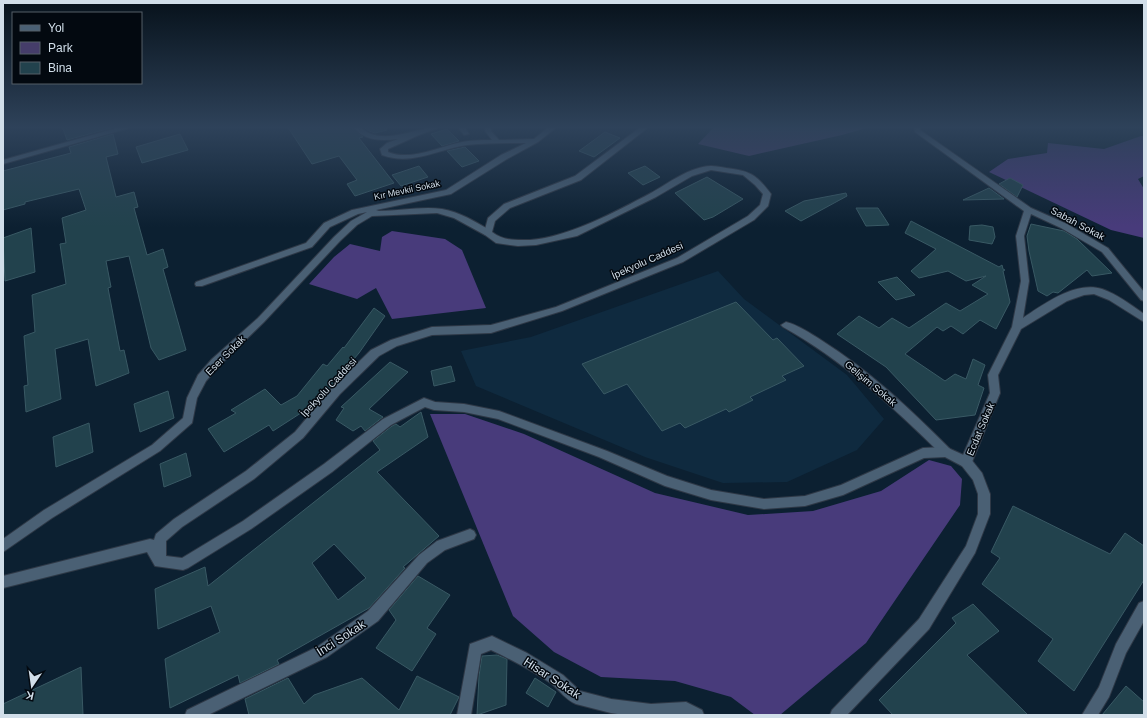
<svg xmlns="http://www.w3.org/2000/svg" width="1147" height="718" viewBox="0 0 1147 718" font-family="Arial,sans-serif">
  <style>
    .built { fill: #0f2a3f }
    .green { fill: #453d6a }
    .forest { fill: #483b7b }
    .building { fill: #22424d; stroke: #395964; fill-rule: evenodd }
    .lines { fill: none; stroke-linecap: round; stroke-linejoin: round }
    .pedestrian-casing { stroke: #2e3846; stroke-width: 2 }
    .minor-casing { stroke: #2e3846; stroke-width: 2 }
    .tertiary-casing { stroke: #2e3846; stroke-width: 2 }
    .pedestrian { fill: #4a6074; fill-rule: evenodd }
    .minor { fill: #4a6074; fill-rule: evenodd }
    .tertiary { fill: #4a6074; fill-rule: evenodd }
    .labels { text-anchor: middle; stroke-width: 3; stroke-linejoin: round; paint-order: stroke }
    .far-street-label { font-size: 9px; fill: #d1dee9; stroke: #030910 }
    .street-label { font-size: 10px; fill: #d1dee9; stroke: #030910 }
    .near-street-label { font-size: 12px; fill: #d1dee9; stroke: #030910 }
  </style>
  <rect width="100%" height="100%" fill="#0c2031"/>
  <polygon class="built" points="718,271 744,299 847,375 884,419 857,450 787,482 723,483 645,457 476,386 461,351 531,337"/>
  <polygon class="green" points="715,126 873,126 842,135 749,156 698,144"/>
  <g class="forest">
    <polygon points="1141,136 1144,136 1144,176 1138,179 1144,189 1144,238 1111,230 989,172 1008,159 1047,153 1048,143 1104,149"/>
    <polygon points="392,231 445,239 462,250 486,308 392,319 376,288 357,299 309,284 334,257 350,244 380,251 382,237"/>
    <polygon points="430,414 465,414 524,434 655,493 748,515 813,511 881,491 929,460 951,466 962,479 960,505 866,643 780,715 755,715 731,697 675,681 601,677 554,652 513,616"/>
  </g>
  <g class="building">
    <polygon points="62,126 111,126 111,128 67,140"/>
    <polygon points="287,126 351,126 363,137 359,138 394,183 355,196 347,184 357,180 339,156 312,164"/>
    <polygon points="362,126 386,126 387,130 375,133 369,131"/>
    <polygon points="447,129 459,141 442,146 431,134"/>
    <polygon points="605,132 620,138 594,157 579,151"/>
    <polygon points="113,134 118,154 106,157 116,197 134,192 138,207 134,208 147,255 163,249 168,267 163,269 186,350 159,360 151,348 129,256 106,261 111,287 108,288 120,351 124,350 129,373 96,386 88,339 55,349 61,399 26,412 24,386 28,385 24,336 35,332 32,295 66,284 60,244 66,243 62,218 86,210 79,189 25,202 25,204 3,210 3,171 71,153 69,147"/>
    <polygon points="180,134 188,150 142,163 136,147"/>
    <polygon points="465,147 479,161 462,167 447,151"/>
    <polygon points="419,166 428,177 401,186 392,175"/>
    <polygon points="645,166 660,177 643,185 628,173"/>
    <polygon points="707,177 743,199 713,217 704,220 675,193"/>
    <polygon points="1010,178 1023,185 1017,197 999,184"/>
    <polygon points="989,188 1004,199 963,200"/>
    <polygon points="846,193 847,196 801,221 785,211 804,201"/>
    <polygon points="856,208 878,208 889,225 866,226"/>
    <polygon points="911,221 999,267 1002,265 1003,269 1005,270 1003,271 1010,302 996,329 980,320 963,334 951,326 943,331 937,327 905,354 945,381 955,374 966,379 973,359 985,365 978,385 984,388 975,415 936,420 886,367 837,334 859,316 879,328 892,318 909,328 946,303 960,311 988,294 972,285 986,276 966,281 948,271 919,278 911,271 936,249 905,233"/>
    <polygon points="1031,224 1064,231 1077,239 1112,273 1092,276 1087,270 1058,293 1053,292 1047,296 1038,291 1029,251 1027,236"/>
    <polygon points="982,225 993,227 995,237 992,244 969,240 970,226"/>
    <polygon points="31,228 35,272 5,281 3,238"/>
    <polygon points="897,277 915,295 896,300 878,282"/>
    <polygon points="736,302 773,340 777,338 804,366 782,376 786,380 750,397 753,400 729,412 726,409 685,428 680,423 662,431 627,384 604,394 582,364"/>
    <polygon points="374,308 385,316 359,353 318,402 273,431 269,425 224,452 208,429 236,413 231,410 265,389 281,405 297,396 323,364 327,366 343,347 344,348"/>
    <polygon points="390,362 408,372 369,409 383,417 365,431 361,426 353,431 336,420 344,408 341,407"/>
    <polygon points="451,366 455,381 434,386 431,371"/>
    <polygon points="168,391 174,418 140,432 134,404"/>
    <path d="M421,412L428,437L377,472L439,536L403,567L405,568L369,608L277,660L279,664L240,683L238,675L170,708L165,659L220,632L211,606L158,629L155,589L205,567L208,586L380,450L373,441L392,426L396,424L400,427ZM334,544L366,578L338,600L312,563Z"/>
    <polygon points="89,423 93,452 56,467 53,437"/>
    <polygon points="186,453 191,476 164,487 160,464"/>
    <polygon points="1013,506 1110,554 1125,533 1144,546 1144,580 1074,691 1038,661 1053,639 982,584 1000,558 991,552"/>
    <polygon points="418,576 450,595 427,628 436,634 412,671 376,648 396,620 389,610"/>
    <polygon points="973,604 999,631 967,655 1028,715 893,715 879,700 956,623 952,618"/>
    <polygon points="497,655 507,659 506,705 477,715 479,676 482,656"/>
    <polygon points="81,667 83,715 3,715 3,704"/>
    <polygon points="417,676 459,697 450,715 249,715 245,699 288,678 304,704 314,695 362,678 399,710"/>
    <polygon points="535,678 556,692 548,707 526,693"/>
    <polygon points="1126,686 1144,702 1144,715 1102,715"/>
  </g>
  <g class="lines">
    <g class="pedestrian-casing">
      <polygon id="pedestrian" points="1144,601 1144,621 1126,653 1109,697 1098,715 1082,715 1099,687 1116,644 1139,603"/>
    </g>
    <g class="minor-casing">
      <g id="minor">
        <polygon points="124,126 136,126 3,164 3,160"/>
        <path d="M352,126H359C381,149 418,126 443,126L419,135L388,149V152C410,161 436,148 458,143C469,140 480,140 492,140L485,131L486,126H492L491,131L499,140L534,139L550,126H558L538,142L507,159L451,194L376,210L379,211C400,211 422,206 442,209C460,212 476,222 491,231L492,233L491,235H485L454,218L437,213L372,216L357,225L340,241L264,322L220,365L206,381L197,398L192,423L160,451L52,518L3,552V539L44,510L152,445L183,418L187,398L198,375L212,359L258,318L334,237L351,221L367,212L358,214L330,227L312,247L202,286H196L195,284L196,282L306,243L324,223L352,210L446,190L501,155L526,143C507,143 487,143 467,145C438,149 412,166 382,155L380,149L387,143L398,139C380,141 364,141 352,126Z"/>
        <polygon points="457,126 464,126 469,134 464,135"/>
        <path d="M914,126H920V130L1031,208L1067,224L1108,248L1144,292V301L1141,300L1102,252L1061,228L1031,214L1024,236L1029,281L1023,318C1044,304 1075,281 1102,289C1117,294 1131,305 1144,314V322L1109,300L1094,294L1084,295L1067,301L1021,329L998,375L1000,393L972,462L970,466L966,467L962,466L960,462L990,393L988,375L1012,327L1021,281L1016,236L1024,211L915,132Z"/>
        <path d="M786,322C798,325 810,333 821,340C869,370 910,409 950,449L952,452L950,455L946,457L942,455C893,407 844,361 783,327L781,325Z"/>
        <polygon points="470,529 474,531 476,535 474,539 445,550 427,563 378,621 327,657 208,715 185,715 187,710 317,647 368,611 419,555 437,541"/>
        <path d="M492,636L527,653L563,675L580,691L611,699L651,704L686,702L702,710L704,715H624L611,713L576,704C566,700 560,691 552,684C533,671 512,660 491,650L481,654L471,715H457L470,644Z"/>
      </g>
    </g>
    <g class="tertiary-casing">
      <path id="tertiary" d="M642,126H650L581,180L510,208L495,221L492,232C504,241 515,240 530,240C569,237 615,212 651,193C669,183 689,167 711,166C716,166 721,167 726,168C750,171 756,174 771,194L768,206L754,220L683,262L562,311L491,333L432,335L397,346L379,356L340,394L303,438L254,479L182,527L166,541V556L182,558L243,521L324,464L383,419L424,398L435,402L464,404L499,411L607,451L667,476L711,490L764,499L805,496L841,485L923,448L946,447L970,458L982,473L990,494V514L975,553L929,629L847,715H830L832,710L919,619L966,546L978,514V494L973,480L962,466L945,457L924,458L843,495L805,506L764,509L711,500L665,486L599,457L498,419L464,412L434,410L425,407L391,425L332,472L251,529L188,568L183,570L155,566L147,552L3,588V576L150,539L154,540L156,534L174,519L246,471L295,432L332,388L371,350L391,340L432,327L491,325L556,307L677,258L748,216L760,205L763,194L755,185L743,175L711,170L692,176L656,197L577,236L536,245L518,246L496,243L485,235L484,233L488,218L504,204L575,176Z"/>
    </g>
    <use href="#pedestrian" class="pedestrian"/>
    <use href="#minor" class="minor"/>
    <use href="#tertiary" class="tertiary"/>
  </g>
  <linearGradient id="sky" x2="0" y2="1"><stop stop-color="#07121b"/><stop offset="0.56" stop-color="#2e425a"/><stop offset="1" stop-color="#2e425a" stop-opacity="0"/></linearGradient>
  <rect width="1147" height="227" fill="url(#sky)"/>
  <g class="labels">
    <g class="far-street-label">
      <text transform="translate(407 190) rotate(-12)" y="3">Kır Mevkii Sokak</text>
    </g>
    <g class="street-label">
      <text transform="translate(1078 223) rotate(28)" y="4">Sabah Sokak</text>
      <text transform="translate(647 260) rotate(-24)" y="4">İpekyolu Caddesi</text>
      <text transform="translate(225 355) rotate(-45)" y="4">Eser Sokak</text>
      <text transform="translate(871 383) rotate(40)" y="4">Gelişim Sokak</text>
      <text transform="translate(328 387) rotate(-47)" y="4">İpekyolu Caddesi</text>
      <text transform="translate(980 429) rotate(-67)" y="4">Ecdat Sokak</text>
    </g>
    <g class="near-street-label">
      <text transform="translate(341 638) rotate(-33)" y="4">İnci Sokak</text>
      <text transform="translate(552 678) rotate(33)" y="4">Hisar Sokak</text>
    </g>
  </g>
  <rect width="1147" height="718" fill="none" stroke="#d1dee9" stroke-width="8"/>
  <rect x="12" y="12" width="130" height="72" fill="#030910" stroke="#555e67"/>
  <rect x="20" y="25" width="20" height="6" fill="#4a6074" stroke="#555e67"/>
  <text x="48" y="32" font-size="12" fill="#d1dee9">Yol</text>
  <rect x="20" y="42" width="20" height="12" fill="#453d6a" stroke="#555e67"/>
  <text x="48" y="52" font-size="12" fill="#d1dee9">Park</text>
  <rect x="20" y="62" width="20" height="12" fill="#22424d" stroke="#555e67"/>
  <text x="48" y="72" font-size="12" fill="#d1dee9">Bina</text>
  <g transform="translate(32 686) rotate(193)" stroke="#030910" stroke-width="3" paint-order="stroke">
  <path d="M0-3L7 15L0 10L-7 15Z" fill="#d1dee9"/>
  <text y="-6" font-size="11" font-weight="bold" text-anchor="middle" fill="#d1dee9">K</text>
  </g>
</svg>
